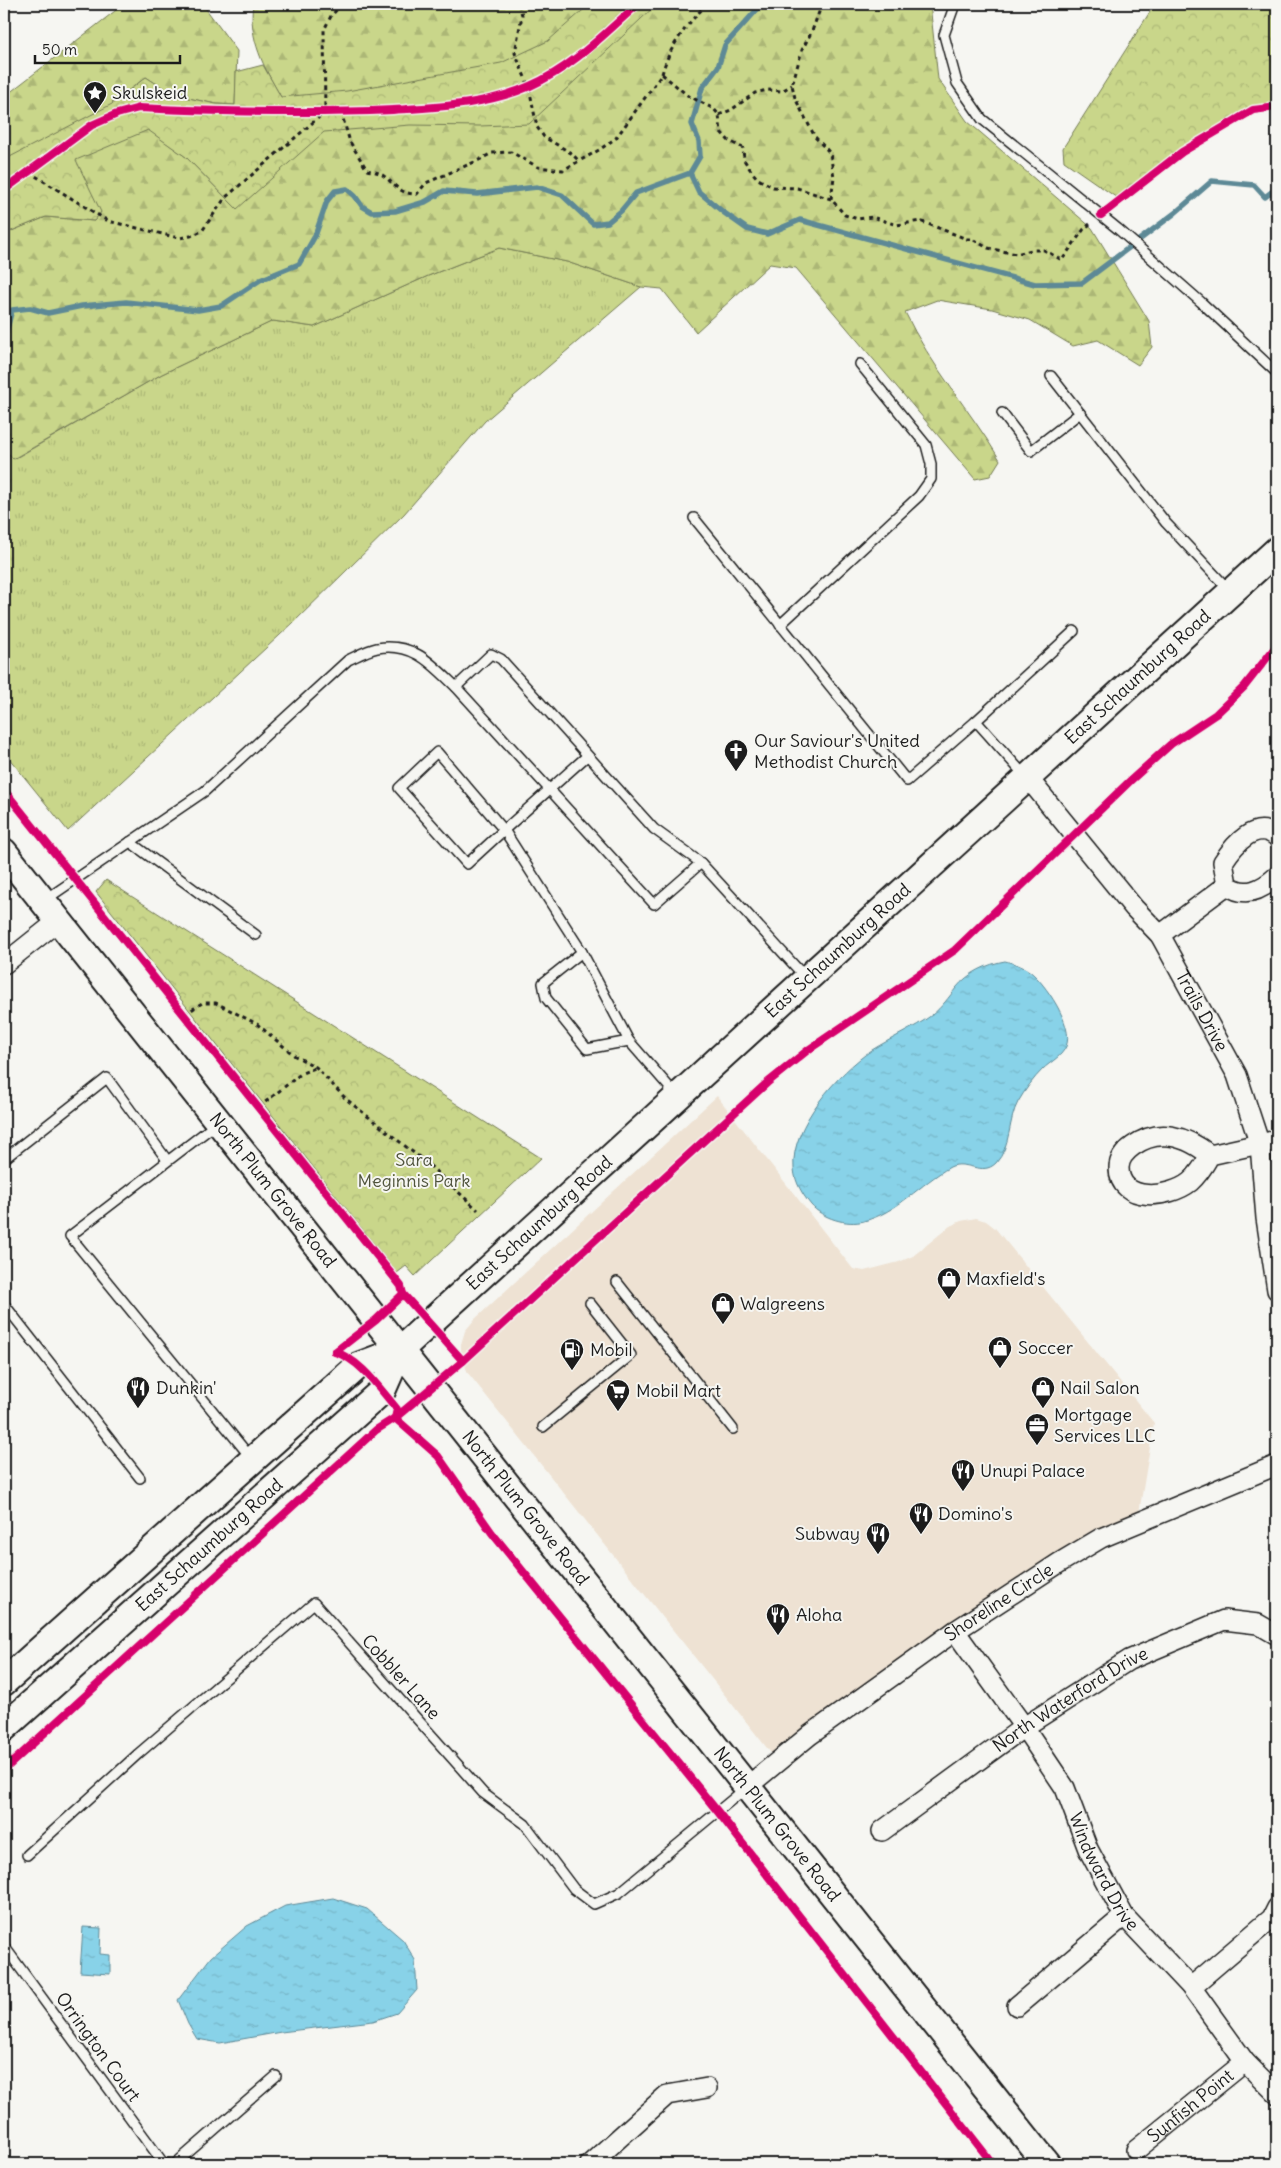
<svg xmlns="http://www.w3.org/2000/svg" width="1281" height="2168" viewBox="0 0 1281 2168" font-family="Delius,sans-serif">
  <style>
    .built { fill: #eee2d3 }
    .grass { fill: url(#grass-tufts); stroke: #727953 }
    .forest { fill: url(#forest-firs); stroke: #727953 }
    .park { fill: url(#park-crowns); stroke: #727953 }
    .water { fill: url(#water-ripples); stroke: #5d8996 }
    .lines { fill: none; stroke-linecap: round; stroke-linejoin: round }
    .stream { stroke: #5d8996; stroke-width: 5.5 }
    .lane-casing { stroke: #1c1c1c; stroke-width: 12 }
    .street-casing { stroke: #1c1c1c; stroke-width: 22 }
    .secondary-casing { stroke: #1c1c1c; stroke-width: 30 }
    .path { stroke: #1c1c1c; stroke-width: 3; stroke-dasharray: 4 4; stroke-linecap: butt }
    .lane { stroke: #f6f6f2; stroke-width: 9 }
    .street { stroke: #f6f6f2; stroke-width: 19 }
    .secondary { stroke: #f6f6f2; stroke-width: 26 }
    .cycleway-casing { stroke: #f6f6f2; stroke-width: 11 }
    .cycleway { stroke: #d6006c; stroke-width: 8 }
    .labels { text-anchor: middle; stroke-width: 4; stroke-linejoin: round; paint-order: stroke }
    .poi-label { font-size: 18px; fill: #1c1c1c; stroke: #f6f6f2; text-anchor: start }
    .street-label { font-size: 18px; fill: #1c1c1c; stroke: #f6f6f2 }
    .park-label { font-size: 18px; fill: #50543d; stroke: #f6f6f2 }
  </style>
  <defs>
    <pattern id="grass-tufts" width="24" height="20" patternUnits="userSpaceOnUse" patternTransform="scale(1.25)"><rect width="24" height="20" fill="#c9d68a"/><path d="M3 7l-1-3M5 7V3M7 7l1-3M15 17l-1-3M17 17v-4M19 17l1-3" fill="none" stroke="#acb776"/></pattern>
    <pattern id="forest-firs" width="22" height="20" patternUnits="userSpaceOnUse" patternTransform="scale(1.25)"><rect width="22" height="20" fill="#c9d68a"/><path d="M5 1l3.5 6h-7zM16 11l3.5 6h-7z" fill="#acb776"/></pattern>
    <pattern id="park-crowns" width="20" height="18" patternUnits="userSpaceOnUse" patternTransform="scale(1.25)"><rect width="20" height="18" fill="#c9d68a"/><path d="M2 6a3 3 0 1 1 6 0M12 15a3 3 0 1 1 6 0" fill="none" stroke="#acb776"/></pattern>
    <pattern id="water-ripples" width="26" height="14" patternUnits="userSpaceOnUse" patternTransform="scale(1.25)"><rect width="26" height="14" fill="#88d2e8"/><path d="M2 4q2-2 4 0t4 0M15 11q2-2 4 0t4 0" fill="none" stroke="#75b4c6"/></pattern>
  </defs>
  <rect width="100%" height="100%" fill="#f6f6f2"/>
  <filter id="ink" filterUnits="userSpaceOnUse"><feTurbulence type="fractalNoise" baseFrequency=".02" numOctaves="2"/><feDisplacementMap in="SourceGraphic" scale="10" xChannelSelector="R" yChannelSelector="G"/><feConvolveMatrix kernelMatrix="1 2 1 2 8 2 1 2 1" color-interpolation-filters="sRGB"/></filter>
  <g filter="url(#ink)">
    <polygon class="built" points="717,1096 853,1269 864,1271 899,1262 913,1256 950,1226 961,1221 976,1218 986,1221 995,1228 1154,1423 1138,1519 775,1758 468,1373 461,1356 461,1344 465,1331 475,1319"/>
    <polygon class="grass" points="499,248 567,262 641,287 485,421 404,514 293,623 68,831 4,752 4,448 14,459 162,374 273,321 314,327 428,276"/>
    <path class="forest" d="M124,4H200L206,9L237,51L235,105L216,104L174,95L146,77L112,103L186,157L237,209L281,97C264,68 248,38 253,4H930L938,79L967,121L1092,228L1149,321L1152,347L1138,365L1098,340L1073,346L1030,320L992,309L937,300L905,312C930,365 970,410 1000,460L990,476L975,479L796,268L770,264L696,332L662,289L641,287L567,262L499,248L428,276L314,327L273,321L162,374L13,459L4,448V234L46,217L94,221L101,212L4,169V97Z"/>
    <g class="park">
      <polygon points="590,4 657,4 529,124 480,126 410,125 324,132 237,209 186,157 148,130 76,160 101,212 94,221 46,217 4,234 4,160 112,104 146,77 174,95 216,104 235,105 236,72 263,65 281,97 347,91 501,63 548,41"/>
      <polygon points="1155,4 1277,4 1277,107 1253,110 1177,156 1120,200 1064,161 1063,148"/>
      <polygon points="106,880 541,1158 415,1276 406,1266 397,1273 96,892"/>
    </g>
    <g class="water">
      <path d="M1005,961C1016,964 1026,967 1034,975C1048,988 1078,1032 1064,1050C1059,1058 1049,1063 1043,1069C1033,1079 1025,1090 1018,1102C1008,1120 1011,1147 996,1163C982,1177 966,1159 950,1167C920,1184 898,1212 864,1221C847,1226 822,1218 811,1205C803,1195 795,1183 794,1169C790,1126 839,1072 872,1050C891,1038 913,1029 932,1015C942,1007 949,997 956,988C968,973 987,964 1005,961Z"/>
      <polygon points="333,1898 367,1909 403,1940 415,1960 417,1990 397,2013 373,2021 281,2032 220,2043 197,2039 188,2024 178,2000 211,1957 247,1926 285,1906"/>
      <polygon points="83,1927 101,1928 100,1954 110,1955 110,1974 80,1972"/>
    </g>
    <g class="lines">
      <g class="stream">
        <polyline points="690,173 699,192 723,212 747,229 767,234 800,220 1035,284 1082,283 1175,213 1212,181 1254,185 1265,197 1277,188"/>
        <polyline points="4,339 12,310 30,308 48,313 82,306 126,302 198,310 221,306 260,280 299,264 315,236 327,201 335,191 347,189 355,196 362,206 372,212 395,211 425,202 444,191 477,194 537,187 562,195 593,224 608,222 621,211 636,193 690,173 700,156 699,141 692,124 702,88 718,67 725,45 762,4"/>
      </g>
      <g class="lane-casing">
        <g id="lane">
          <polyline points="955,4 944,35 957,83 982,119 1118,229 1201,302 1277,373"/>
          <polyline points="1051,376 1166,523 1229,590"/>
          <polyline points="1002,413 1031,451 1080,413"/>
          <polyline points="694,518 907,781 976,721 1074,631"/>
          <polyline points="780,625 919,496 931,479 931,464 926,445 860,364"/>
          <polyline points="456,687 491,654 501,659 654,829 701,863"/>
          <polyline points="976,721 1026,777"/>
          <polygon points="437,752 504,830 467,864 399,788"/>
          <polyline points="587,756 504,830 582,952 629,1041 677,1096"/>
          <polyline points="130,842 256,935"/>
          <path d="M45,900L205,791L348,660C357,656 367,650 377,648C414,642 432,664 456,687L654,904L701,863L805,977"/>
          <polyline points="582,952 543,983 546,998 587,1049 629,1041"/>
          <polyline points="216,1124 70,1236 252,1459"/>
          <polyline points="4,1159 107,1078 167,1160"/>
          <polyline points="617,1282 733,1429"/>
          <polyline points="4,1304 140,1478"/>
          <polyline points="543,1427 631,1355 590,1303"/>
          <polyline points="27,1855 138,1754 314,1603 483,1793 525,1824 574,1889 594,1904 619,1893 746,1788"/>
          <polyline points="4,1946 164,2164 169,2164"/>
          <polyline points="175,2164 276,2076"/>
        </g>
      </g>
      <g class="street-casing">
        <g id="street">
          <path id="s1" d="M1028,778L1134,908L1160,935L1237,1075L1260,1145L1266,1218L1277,1290"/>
          <path d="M1277,837C1256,818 1234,845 1223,862L1227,885C1245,898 1262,890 1277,876"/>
          <polyline points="1160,935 1227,885"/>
          <polyline points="4,964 58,921"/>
          <path d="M1210,1155C1205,1164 1198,1175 1190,1182C1170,1198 1119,1204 1119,1168C1119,1158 1126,1151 1133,1146C1159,1127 1186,1136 1210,1155L1277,1140"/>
          <path id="s2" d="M955,1631L1024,1727L1065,1788L1088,1849L1124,1916L1191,1987L1245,2062L1277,2094"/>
          <path id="s3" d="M748,1786L810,1735L955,1631L1059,1563L1101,1538L1277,1465"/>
          <path id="s4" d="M882,1831L1024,1727L1129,1660L1224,1620L1258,1624L1277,1635"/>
          <polyline points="1191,1987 1272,1918 1277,1908"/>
          <polyline points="1017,2006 1124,1916"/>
          <path id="s5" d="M1136,2150L1245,2062"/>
          <polyline points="590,2164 667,2095 707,2088"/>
        </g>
      </g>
      <g class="secondary-casing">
        <g id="secondary">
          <path id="s6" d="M4,852L1047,2164"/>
          <path id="s7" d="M4,1682L358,1366L400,1350L1277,550"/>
          <path id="s8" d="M4,1728L382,1391L400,1350"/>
        </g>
      </g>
      <g class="path">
        <polyline points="519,4 522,15 515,53 529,87 537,127 544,137 571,153 579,161"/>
        <polyline points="822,4 812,31 802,50 792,85 795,98 815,137 830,153 834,177 831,199"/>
        <path d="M662,74C669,47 687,24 707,4"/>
        <path d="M341,112L350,142L367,170C371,171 376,172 379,173C394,181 396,194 417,194L426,183L479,160L492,153L511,152L538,167L563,170L599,150L616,138L662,74L687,95L714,109L719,115L721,132L729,141L743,148L744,160L752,172L758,179L773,187L797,188L831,199L845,215L858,219L872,217L897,225L920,221L967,239H972L988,248L1016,254L1032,250H1044L1062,260L1084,229L1090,224"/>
        <polyline points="719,115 731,110 755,93 767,90 782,91 792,85"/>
        <polyline points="29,172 108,221 179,238 191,236 202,231 225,198 325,112 324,30 331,16 342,4"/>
        <polyline points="185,1014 202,1003 216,1003 257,1024 295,1056 316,1067 346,1099 429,1165 478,1210"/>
        <polyline points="259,1107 302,1073 315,1068"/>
      </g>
      <use href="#lane" class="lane"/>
      <use href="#street" class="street"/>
      <use href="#secondary" class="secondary"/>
      <g class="cycleway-casing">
        <g id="cycleway">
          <path d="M4,190L92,125L117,114L139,108C224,112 309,114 393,110C438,107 488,105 530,86C573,67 603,35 638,4"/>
          <polyline points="1101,215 1182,152 1253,110 1277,107"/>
          <polyline points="4,790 401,1286 403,1294 376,1320 335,1352"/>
          <polyline points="403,1294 463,1361"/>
          <path d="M335,1352C361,1360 379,1388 397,1409L395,1418"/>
          <polyline points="395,1418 438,1456 492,1533 718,1812 993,2164"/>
          <polyline points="4,1770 376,1430 395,1418 463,1361 767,1083 808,1050 955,950 1130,781 1171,744 1216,714 1244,687 1277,645"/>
        </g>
      </g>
      <use href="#cycleway" class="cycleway"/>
    </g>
  </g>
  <defs>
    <g id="sight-pin" transform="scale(1.25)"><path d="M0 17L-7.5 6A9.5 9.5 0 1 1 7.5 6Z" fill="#1c1c1c" stroke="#f6f6f2"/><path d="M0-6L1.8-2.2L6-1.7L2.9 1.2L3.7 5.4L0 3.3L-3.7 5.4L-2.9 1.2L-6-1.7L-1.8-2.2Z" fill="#fff"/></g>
    <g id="church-pin" transform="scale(1.25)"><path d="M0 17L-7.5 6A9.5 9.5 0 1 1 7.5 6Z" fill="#1c1c1c" stroke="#f6f6f2"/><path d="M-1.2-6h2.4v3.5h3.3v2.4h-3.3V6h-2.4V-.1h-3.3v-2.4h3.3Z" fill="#fff"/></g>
    <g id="shop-pin" transform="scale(1.25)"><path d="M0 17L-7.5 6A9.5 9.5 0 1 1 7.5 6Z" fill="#1c1c1c" stroke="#f6f6f2"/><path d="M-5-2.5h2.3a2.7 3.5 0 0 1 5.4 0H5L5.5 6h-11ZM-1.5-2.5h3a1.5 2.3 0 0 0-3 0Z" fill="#fff"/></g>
    <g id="fuel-pin" transform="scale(1.25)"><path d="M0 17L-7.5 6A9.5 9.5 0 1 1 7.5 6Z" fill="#1c1c1c" stroke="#f6f6f2"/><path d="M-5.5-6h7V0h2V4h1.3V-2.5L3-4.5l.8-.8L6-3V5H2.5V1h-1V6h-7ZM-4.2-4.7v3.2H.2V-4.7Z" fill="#fff"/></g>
    <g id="restaurant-pin" transform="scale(1.25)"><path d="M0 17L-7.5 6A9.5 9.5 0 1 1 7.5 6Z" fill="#1c1c1c" stroke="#f6f6f2"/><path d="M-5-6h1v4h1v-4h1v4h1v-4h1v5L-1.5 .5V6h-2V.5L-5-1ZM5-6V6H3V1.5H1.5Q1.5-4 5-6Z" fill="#fff"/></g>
    <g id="supermarket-pin" transform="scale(1.25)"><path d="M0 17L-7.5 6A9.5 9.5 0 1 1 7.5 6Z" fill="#1c1c1c" stroke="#f6f6f2"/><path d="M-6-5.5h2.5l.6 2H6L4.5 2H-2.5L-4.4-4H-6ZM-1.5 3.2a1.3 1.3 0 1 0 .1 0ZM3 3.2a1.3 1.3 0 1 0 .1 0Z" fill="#fff"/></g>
    <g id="office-pin" transform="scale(1.25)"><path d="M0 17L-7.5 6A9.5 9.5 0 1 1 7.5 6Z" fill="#1c1c1c" stroke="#f6f6f2"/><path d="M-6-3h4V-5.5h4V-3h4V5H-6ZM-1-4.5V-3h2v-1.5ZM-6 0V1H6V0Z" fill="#fff"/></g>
  </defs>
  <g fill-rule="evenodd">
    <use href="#sight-pin" x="95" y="93"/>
    <use href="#church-pin" x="736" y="751"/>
    <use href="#shop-pin" x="949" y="1279"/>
    <use href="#shop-pin" x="723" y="1304"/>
    <use href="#shop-pin" x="1000" y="1348"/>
    <use href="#fuel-pin" x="572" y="1350"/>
    <use href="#restaurant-pin" x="138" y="1388"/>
    <use href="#shop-pin" x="1043" y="1388"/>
    <use href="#supermarket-pin" x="618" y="1391"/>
    <use href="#office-pin" x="1037" y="1425"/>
    <use href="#restaurant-pin" x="963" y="1471"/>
    <use href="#restaurant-pin" x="921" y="1514"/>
    <use href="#restaurant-pin" x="878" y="1534"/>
    <use href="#restaurant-pin" x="778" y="1615"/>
  </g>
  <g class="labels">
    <g class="poi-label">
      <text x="112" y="99">Skulskeid</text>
      <text x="754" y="747">Our Saviour's United<tspan x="754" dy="21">Methodist Church</tspan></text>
      <text x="966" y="1285">Maxfield's</text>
      <text x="740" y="1310">Walgreens</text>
      <text x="1018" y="1354">Soccer</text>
      <text x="590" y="1356">Mobil</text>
      <text x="156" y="1394">Dunkin'</text>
      <text x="1060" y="1394">Nail Salon</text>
      <text x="636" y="1397">Mobil Mart</text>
      <text x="1054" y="1421">Mortgage<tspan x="1054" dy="21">Services LLC</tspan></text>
      <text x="980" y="1477">Unupi Palace</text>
      <text x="938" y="1520">Domino's</text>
      <text x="860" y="1540" text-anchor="end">Subway</text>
      <text x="796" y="1621">Aloha</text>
    </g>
    <g class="street-label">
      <text dy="6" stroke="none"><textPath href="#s7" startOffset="1518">East Schaumburg Road</textPath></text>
      <text dy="6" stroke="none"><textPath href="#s7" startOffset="1112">East Schaumburg Road</textPath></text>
      <text dy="6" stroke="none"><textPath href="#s1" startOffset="292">Trails Drive</textPath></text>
      <text dy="6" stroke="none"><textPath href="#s6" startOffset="432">North Plum Grove Road</textPath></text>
      <text dy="6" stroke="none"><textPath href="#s7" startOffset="708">East Schaumburg Road</textPath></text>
      <text dy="6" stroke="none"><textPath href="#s6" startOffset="838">North Plum Grove Road</textPath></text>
      <text dy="6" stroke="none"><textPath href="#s8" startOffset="275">East Schaumburg Road</textPath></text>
      <text dy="6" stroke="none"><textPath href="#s3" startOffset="311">Shoreline Circle</textPath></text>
      <text transform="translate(401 1677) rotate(48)" y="6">Cobbler Lane</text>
      <text dy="6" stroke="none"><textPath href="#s4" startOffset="230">North Waterford Drive</textPath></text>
      <text dy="6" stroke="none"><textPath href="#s6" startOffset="1242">North Plum Grove Road</textPath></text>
      <text dy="6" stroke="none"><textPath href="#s2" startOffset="284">Windward Drive</textPath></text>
      <text transform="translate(98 2047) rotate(54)" y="6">Orrington Court</text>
      <text dy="6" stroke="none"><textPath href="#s5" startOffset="70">Sunfish Point</textPath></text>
    </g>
    <g class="park-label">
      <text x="414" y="1166">Sara<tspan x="414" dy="21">Meginnis Park</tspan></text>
    </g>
  </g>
  <rect width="1281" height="2168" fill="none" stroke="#f6f6f2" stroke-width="20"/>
  <rect x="10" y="10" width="1261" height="2148" fill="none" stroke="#1c1c1c" stroke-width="2" filter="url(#ink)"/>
  <path d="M35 55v8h145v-8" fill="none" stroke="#1c1c1c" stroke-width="2.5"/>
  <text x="42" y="55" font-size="15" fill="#1c1c1c" stroke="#f6f6f2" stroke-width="4" paint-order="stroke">50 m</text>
</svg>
